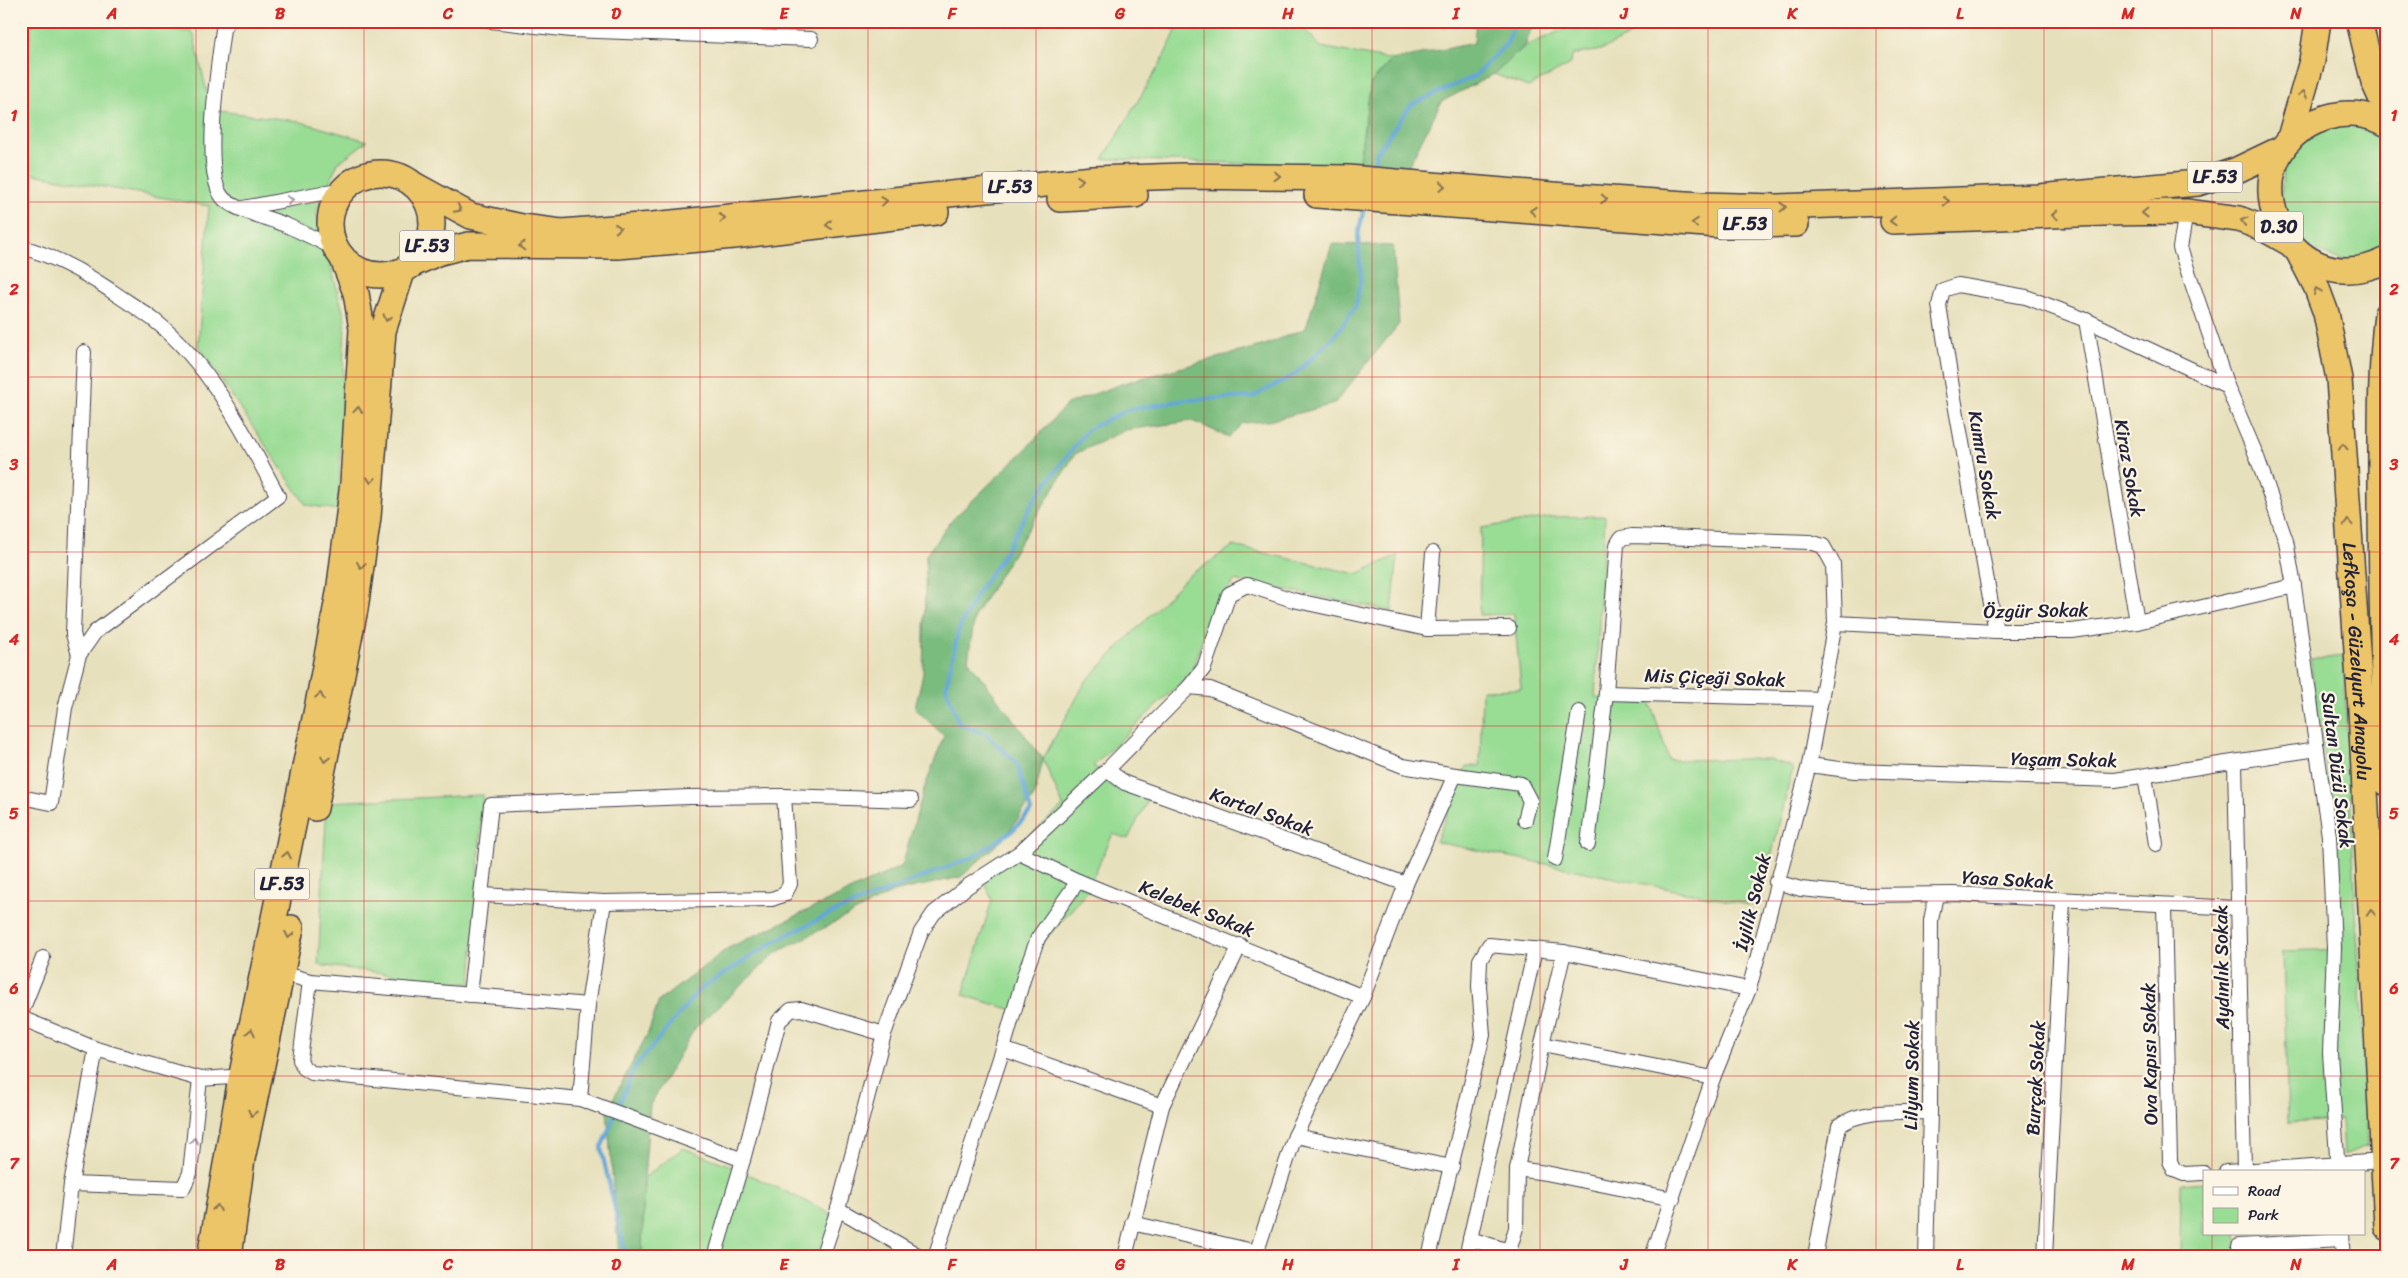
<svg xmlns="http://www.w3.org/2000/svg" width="2408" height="1278" viewBox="0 0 2408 1278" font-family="Sriracha,sans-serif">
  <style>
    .green { fill: #99dc94; stroke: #5e7f68 }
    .forest { fill: #7abc7e; stroke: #4e6f5c }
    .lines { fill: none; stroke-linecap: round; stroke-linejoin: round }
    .stream { stroke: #63a7d8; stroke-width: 4 }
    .street-casing { stroke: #403e4e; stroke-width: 16 }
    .highway-casing { stroke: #403e4e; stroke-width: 28 }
    .street { stroke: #fff; stroke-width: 14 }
    .highway { stroke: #ecc569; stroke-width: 25 }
    .oneway { stroke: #877452 }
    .oneway2 { stroke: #9c9ca7 }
    .grid { fill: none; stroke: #d62828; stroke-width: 1; stroke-opacity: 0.55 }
    .labels { text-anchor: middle; stroke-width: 4.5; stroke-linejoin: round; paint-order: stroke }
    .shield { fill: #fcf5e5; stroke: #63616e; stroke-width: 1 }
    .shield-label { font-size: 18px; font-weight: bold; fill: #22223b }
    .street-label { font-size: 19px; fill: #22223b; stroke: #fcf5e5 }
    .neatline { fill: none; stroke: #d62828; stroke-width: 2 }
    .grid-label { font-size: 16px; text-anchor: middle; font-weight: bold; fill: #d62828 }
  </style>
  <rect width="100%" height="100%" fill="#fcf5e5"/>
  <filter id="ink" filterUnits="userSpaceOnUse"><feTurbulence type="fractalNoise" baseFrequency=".02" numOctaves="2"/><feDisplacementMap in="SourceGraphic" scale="10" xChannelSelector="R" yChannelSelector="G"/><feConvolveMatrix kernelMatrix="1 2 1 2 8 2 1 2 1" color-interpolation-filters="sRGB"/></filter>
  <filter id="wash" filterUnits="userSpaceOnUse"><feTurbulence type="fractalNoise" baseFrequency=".0096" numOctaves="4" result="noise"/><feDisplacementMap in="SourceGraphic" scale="20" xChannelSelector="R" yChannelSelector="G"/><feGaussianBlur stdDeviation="1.12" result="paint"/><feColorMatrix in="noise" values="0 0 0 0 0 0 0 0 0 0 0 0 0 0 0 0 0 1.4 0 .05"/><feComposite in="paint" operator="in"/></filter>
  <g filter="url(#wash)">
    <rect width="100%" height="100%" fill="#e7e0bc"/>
    <g class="green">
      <polygon points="32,21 98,21 193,32 211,110 298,121 367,141 338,163 316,212 345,319 338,510 306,505 198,346 209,206 21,172 21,124"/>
      <polygon points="1181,21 1297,21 1321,47 1392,60 1371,83 1358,167 1103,159 1160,64"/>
      <polygon points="1584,21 1633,21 1638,31 1601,50 1573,55 1569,65 1528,87 1494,74 1525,46"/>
      <polygon points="2353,122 2387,134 2387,251 2349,263 2305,247 2281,211 2283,167 2310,133"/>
      <polygon points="1605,516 1595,697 1651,704 1669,760 1769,759 1793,767 1759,907 1436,842 1466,766 1480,766 1482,690 1521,689 1514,614 1479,615 1481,528 1551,517"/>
      <polygon points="1233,546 1357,574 1398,555 1392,611 1235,580 1212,614 1191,673 1093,766 1148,800 1128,839 1113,834 1085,894 1041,945 1019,1012 963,995 992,900 983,878 1063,806 1043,759 1086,681 1187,577"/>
      <polygon points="2343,656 2368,1146 2343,1155 2341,1120 2288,1123 2283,951 2342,949 2335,832 2310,660"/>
      <polygon points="483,795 471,984 318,965 327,802"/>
      <polygon points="683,1148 726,1164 823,1209 839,1221 828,1257 642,1257 644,1178"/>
      <polygon points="2204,1182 2204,1234 2237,1234 2239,1257 2180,1257 2181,1184"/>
    </g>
    <g class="forest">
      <polygon points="1476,21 1534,21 1525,46 1494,74 1441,102 1407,169 1358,167 1371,83 1392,60 1474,43"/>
      <polygon points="1332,244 1393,246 1399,324 1334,404 1268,421 1243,423 1229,437 1192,421 1125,430 1075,454 975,615 968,660 1043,759 1035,795 1004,838 961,877 893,892 776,953 695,1028 650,1105 644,1178 642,1257 619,1257 607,1111 648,1033 659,1001 728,948 902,866 924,789 944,736 915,708 923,674 926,555 950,522 1025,450 1067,404 1124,383 1265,345 1306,328"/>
    </g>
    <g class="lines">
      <g class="stream">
        <polyline points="1372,171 1377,152 1411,105 1475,76 1508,42 1515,21"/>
        <polyline points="626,1257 601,1148 635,1067 700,989 777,940 832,913 973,857 1012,831 1031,811 1017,764 986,734 959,724 946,687 959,629 978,592 1004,554 1034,500 1087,430 1127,410 1186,400 1253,397 1294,375 1334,337 1356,306 1361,276 1358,236 1364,207"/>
      </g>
    </g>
  </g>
  <g filter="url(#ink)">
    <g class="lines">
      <g class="street-casing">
        <g id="street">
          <path d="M228,21L223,29C219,61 200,179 225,200C239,212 270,218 288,226C304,233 320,241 336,249"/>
          <polyline points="491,21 571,30 811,39"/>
          <polyline points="243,208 343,189"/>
          <polyline points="2186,212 2180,248 2227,386 2257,457 2286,541 2294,586 2329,836 2334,948 2330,1053 2338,1172"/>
          <path d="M21,247C53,255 83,272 110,290C124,300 140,309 154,320C210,364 245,434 278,496L95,632L79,655L65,708L51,803L21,797"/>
          <polyline points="2086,320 2137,622"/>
          <polyline points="1835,623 1996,631 2072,631 2137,622 2294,586"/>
          <polyline points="1427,629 1433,553"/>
          <polyline points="1996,631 1952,387 1939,305 1943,290 1958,285 2026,297 2086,320 2227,386"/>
          <polyline points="79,655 73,634 84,352"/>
          <polyline points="1189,687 1204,668 1229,594 1247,585 1293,600 1427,629 1509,628"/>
          <polyline points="1606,693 1822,699"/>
          <polyline points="2235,763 2244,1171"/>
          <polyline points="1809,765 1855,771 2115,780 2317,749"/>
          <polyline points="1107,770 1125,783 1406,884"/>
          <polyline points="1455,775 1521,784 1530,801 1525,820"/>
          <polyline points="2145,776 2156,844"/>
          <polyline points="1588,844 1606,693 1617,545 1621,538 1632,536 1810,542 1823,546 1833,564 1835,623 1809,765 1749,989 1713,1078 1652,1257"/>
          <polyline points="1019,853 1078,881 1363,997"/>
          <polyline points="1555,859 1579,712"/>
          <polyline points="1776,882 1801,889 1862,895 1953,894 2238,908"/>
          <polyline points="483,895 604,902 772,899 785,894 790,884 784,796"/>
          <polyline points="2164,906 2170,1161 2174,1170 2184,1174 2204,1173"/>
          <polyline points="282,973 310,981 588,1005"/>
          <polyline points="310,981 300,1060 304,1068 312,1073 580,1099 743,1160"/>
          <polyline points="470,995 491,805 689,797 784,796 911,800"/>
          <polyline points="21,1013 43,958"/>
          <polyline points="21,1018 96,1049 200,1079 231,1077 240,1084"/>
          <polyline points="1542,1044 1713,1078"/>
          <polyline points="1003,1049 1162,1106"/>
          <polyline points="580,1099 588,1005 604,902"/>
          <polyline points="1295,1136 1452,1167"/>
          <polyline points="1517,1169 1546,1173 1673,1199"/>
          <polyline points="2226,1172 2383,1161"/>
          <polyline points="71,1184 183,1188 190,1173 200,1079"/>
          <polyline points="838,1209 921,1257"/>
          <polyline points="1132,1223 1257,1252"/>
          <polyline points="2341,1234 2343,1257"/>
          <polyline points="1470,1239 1509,1251 1516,1228 1517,1169 1542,1044 1564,952"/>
          <polyline points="2239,1246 2341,1240"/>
          <polyline points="63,1257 71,1184 96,1049"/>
          <polyline points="714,1257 743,1160 779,1021 791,1010 801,1009 884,1034"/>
          <polyline points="822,1257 838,1209 884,1034 921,932 934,913 968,886 1019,853 1107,770 1189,687 1210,689 1403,766 1455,775 1406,884 1363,997 1295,1136 1255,1257"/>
          <polyline points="935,1257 1003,1049 1025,973 1038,938 1078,881"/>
          <polyline points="1125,1257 1162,1106 1240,945"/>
          <polyline points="1429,1257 1483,1035 1479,986 1480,960 1489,945 1564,952 1749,989"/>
          <polyline points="1466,1257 1535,949"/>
          <path d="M1815,1257L1839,1126C1863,1108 1901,1113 1930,1112"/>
          <polyline points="1926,1257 1930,1112 1931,920 1936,895"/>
          <polyline points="2045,1257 2063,901"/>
        </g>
      </g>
      <g class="highway-casing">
        <g id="highway">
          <polyline points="2359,21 2374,82 2387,111"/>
          <path d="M2387,124C2368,113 2345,111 2325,118C2221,152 2281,311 2387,260"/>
          <polyline points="2289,141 2312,61 2318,21"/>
          <circle cx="381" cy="224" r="51"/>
          <polyline points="416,186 471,216 522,227 561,232 653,225 1093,179 1183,176 1348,178 1565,196 1701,205 1777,207 2039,197 2198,183 2237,170 2283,148"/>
          <polyline points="1317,195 1719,225 1796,224"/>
          <polyline points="1060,199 1135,195"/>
          <polyline points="1893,221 2104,213 2186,212 2239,219 2265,229 2288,242"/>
          <path id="s1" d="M2299,253L2316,286L2326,313L2339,379L2361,710L2387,1227"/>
          <polyline points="413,264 437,253 468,245 618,246 734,236 936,212"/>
          <path d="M2387,314C2380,373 2381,432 2381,492C2381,589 2384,686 2387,783"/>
          <polyline points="315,808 355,609 368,517 383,331 402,272"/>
          <polyline points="210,1257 240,1084 319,699 339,593 353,483 362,329 356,293 343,259"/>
          <polyline points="229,1257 242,1159 291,928"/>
        </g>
      </g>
      <use href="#street" class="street"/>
      <use href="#highway" class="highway"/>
    </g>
    <defs><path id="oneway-chevron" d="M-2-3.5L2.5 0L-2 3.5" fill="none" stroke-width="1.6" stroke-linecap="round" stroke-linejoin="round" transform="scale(1.25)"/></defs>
    <g class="oneway">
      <use href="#oneway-chevron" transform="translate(2303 94) rotate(-76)"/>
      <use href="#oneway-chevron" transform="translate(1277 176) rotate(2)"/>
      <use href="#oneway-chevron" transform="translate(1080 180) rotate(-6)"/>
      <use href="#oneway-chevron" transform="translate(1442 186) rotate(5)"/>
      <use href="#oneway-chevron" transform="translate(1604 199) rotate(4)"/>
      <use href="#oneway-chevron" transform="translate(884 201) rotate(-6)"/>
      <use href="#oneway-chevron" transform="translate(1946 201) rotate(-3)"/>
      <use href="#oneway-chevron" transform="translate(1783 207) rotate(-1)"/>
      <use href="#oneway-chevron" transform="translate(458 209) rotate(28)"/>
      <use href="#oneway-chevron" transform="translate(1533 211) rotate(-176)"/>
      <use href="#oneway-chevron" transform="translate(2145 213) rotate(179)"/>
      <use href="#oneway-chevron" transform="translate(2055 215) rotate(178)"/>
      <use href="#oneway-chevron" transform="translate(722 218) rotate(-6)"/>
      <use href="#oneway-chevron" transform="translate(1893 221) rotate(178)"/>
      <use href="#oneway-chevron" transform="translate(2244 221) rotate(-163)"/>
      <use href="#oneway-chevron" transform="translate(1695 223) rotate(-176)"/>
      <use href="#oneway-chevron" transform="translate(829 225) rotate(173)"/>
      <use href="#oneway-chevron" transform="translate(618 228) rotate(-4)"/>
      <use href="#oneway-chevron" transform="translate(522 246) rotate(-179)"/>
      <use href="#oneway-chevron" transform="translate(2317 291) rotate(-113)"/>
      <use href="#oneway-chevron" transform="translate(387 318) rotate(106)"/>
      <use href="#oneway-chevron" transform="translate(358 410) rotate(-86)"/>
      <use href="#oneway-chevron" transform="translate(2343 447) rotate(-93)"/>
      <use href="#oneway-chevron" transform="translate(371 480) rotate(95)"/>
      <use href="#oneway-chevron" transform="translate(2348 523) rotate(-94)"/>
      <use href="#oneway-chevron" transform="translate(361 565) rotate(98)"/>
      <use href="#oneway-chevron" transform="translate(320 696) rotate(-79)"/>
      <use href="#oneway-chevron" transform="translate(325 759) rotate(102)"/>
      <use href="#oneway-chevron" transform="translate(287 855) rotate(-79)"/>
      <use href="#oneway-chevron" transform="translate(2371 913) rotate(-93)"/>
      <use href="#oneway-chevron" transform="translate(289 935) rotate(101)"/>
      <use href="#oneway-chevron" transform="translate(251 1032) rotate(-78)"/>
      <use href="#oneway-chevron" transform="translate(252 1113) rotate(103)"/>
      <use href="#oneway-chevron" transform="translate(217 1208) rotate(-80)"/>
    </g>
    <g class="oneway2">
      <use href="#oneway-chevron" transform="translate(290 200) rotate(-10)"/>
      <use href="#oneway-chevron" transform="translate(194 1141) rotate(-84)"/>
    </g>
  </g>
  <path class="grid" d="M196,21V1257M364,21V1257M532,21V1257M700,21V1257M868,21V1257M1036,21V1257M1204,21V1257M1372,21V1257M1540,21V1257M1708,21V1257M1876,21V1257M2044,21V1257M2212,21V1172M21,202H2387M21,377H2387M21,552H2387M21,726H2387M21,901H2387M21,1076H2387M2212,1234V1257"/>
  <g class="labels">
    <g class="shield">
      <rect x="2187.5" y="161.5" width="55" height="31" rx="4"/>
      <rect x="982.5" y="171.5" width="55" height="31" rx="4"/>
      <rect x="1717.5" y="208.5" width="55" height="31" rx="4"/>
      <rect x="2255" y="211.5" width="48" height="31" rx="4"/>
      <rect x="399.5" y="230.5" width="55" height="31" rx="4"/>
      <rect x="254.5" y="868.5" width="55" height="31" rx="4"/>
    </g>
    <g class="shield-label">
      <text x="2215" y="183">LF.53</text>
      <text x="1010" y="193">LF.53</text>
      <text x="1745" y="230">LF.53</text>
      <text x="2279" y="233">D.30</text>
      <text x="427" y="252">LF.53</text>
      <text x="282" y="890">LF.53</text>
    </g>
    <g class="street-label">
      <text transform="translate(1985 465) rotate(80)" y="7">Kumru Sokak</text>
      <text transform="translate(2130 468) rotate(80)" y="7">Kiraz Sokak</text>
      <text transform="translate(2036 610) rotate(-1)" y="7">Özgür Sokak</text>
      <text dy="7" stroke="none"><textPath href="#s1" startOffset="416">Lefkoşa - Güzelyurt Anayolu</textPath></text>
      <text transform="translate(1715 677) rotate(2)" y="7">Mis Çiçeği Sokak</text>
      <text transform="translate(2064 759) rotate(1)" y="7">Yaşam Sokak</text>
      <text transform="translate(2338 770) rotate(83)" y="7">Sultan Düzü Sokak</text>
      <text transform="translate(1262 811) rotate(20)" y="7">Kartal Sokak</text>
      <text transform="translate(2008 879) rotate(3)" y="7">Yasa Sokak</text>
      <text transform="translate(1752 902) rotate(-76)" y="7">İyilik Sokak</text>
      <text transform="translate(1197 908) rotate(22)" y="7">Kelebek Sokak</text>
      <text transform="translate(2221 967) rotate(-91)" y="7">Aydınlık Sokak</text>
      <text transform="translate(2149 1054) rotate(-91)" y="7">Ova Kapısı Sokak</text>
      <text transform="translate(1911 1075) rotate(-89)" y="7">Lilyum Sokak</text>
      <text transform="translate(2035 1078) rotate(-87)" y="7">Burçak Sokak</text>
    </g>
  </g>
  <rect width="2408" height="1278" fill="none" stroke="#fcf5e5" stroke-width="55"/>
  <rect x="2203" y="1170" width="162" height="65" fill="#fcf5e5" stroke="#a5a1a1"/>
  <rect x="2213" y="1187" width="25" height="8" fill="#ffffff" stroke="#a5a1a1"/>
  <text x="2248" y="1196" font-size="15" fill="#22223b">Road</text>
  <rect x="2213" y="1208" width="25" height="15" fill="#99dc94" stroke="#a5a1a1"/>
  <text x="2248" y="1220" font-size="15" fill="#22223b">Park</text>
  <rect x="28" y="28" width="2352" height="1222" class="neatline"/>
  <g class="grid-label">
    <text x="112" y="19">A</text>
    <text x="280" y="19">B</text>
    <text x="448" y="19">C</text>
    <text x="616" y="19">D</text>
    <text x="784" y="19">E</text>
    <text x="952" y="19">F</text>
    <text x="1120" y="19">G</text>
    <text x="1288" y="19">H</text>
    <text x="1456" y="19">I</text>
    <text x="1624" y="19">J</text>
    <text x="1792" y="19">K</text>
    <text x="1960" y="19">L</text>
    <text x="2128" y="19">M</text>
    <text x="2296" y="19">N</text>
    <text x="14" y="121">1</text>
    <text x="2394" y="121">1</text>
    <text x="14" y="295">2</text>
    <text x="2394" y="295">2</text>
    <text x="14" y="470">3</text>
    <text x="2394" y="470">3</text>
    <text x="14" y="645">4</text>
    <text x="2394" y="645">4</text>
    <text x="14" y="819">5</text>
    <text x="2394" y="819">5</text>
    <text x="14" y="994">6</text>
    <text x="2394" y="994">6</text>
    <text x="14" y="1169">7</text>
    <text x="2394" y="1169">7</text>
    <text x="112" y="1270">A</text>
    <text x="280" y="1270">B</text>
    <text x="448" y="1270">C</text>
    <text x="616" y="1270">D</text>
    <text x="784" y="1270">E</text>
    <text x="952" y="1270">F</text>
    <text x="1120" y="1270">G</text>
    <text x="1288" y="1270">H</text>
    <text x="1456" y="1270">I</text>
    <text x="1624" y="1270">J</text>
    <text x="1792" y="1270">K</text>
    <text x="1960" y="1270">L</text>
    <text x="2128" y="1270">M</text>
    <text x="2296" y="1270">N</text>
  </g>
</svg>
